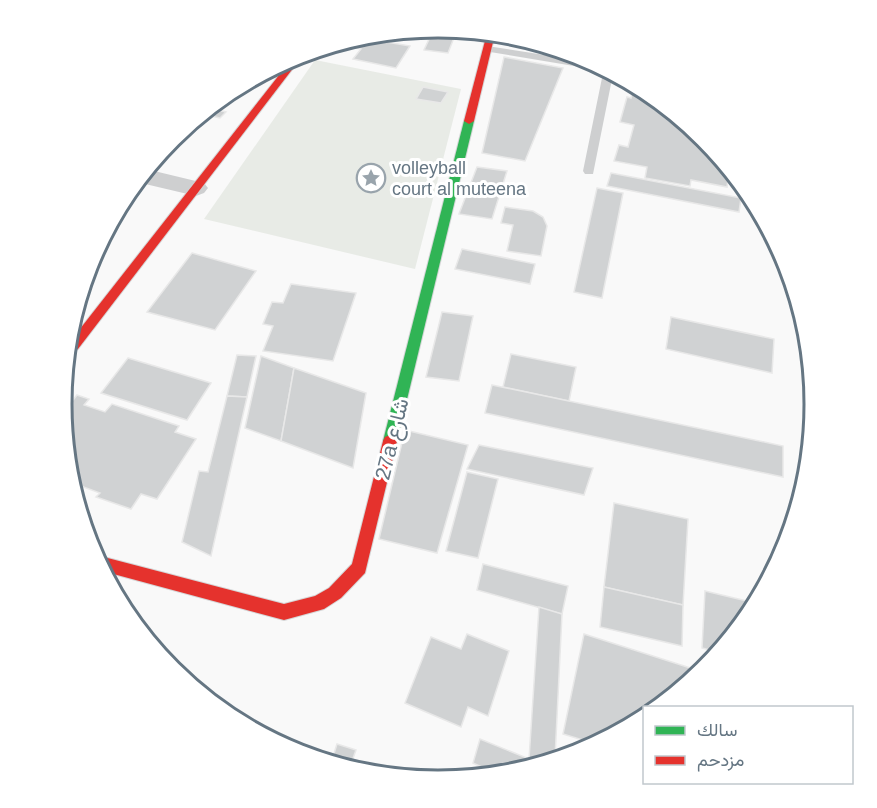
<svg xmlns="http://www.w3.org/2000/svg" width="877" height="808" viewBox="0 0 877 808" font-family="Helvetica,Vazirmatn,sans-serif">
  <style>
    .green { fill: #e8ebe6 }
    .building { fill: #d0d2d3; stroke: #e8e8e8; stroke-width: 1.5 }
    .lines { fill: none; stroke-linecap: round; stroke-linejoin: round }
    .fast-casing { stroke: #d5d6d7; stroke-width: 2 }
    .jam-casing { stroke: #d5d6d7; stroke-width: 2 }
    .lane { fill: #cecfd0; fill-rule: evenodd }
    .street { fill: #cecfd0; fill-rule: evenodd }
    .fast { fill: #30b455; fill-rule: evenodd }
    .jam { fill: #e5322d; fill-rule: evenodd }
    .labels { text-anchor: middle; stroke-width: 6; stroke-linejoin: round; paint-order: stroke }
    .far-poi-label { font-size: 18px; fill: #657683; stroke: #fff; text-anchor: start }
    .street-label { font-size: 21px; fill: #657683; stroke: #fff }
    .rim { fill: none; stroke: #657683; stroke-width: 3 }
  </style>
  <rect width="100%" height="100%" fill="#f9f9f9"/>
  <polygon class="green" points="315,60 461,89 415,269 204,219"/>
  <g class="building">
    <polygon points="432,33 455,35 448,53 424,50"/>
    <polygon points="375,40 410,46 396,68 353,59 361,49 351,47 354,44"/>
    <polygon points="504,57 563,68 525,161 482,153"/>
    <polygon points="423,87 448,92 441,103 416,99"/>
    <polygon points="633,89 705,138 716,153 715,157 718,157 729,173 727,187 691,180 690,186 645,178 647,167 614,161 619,145 628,147 634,125 620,122 627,97 631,98"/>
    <polygon points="214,109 226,112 220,118 206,115"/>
    <polygon points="202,117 165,157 160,156 172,137"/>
    <polygon points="477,167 507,171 492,219 459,214"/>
    <polygon points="611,173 741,198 739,212 607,186"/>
    <polygon points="597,188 623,193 602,298 574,292"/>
    <polygon points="505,207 533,211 543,217 547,226 541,256 507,251 513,225 501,223"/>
    <polygon points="462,249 535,264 530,284 455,269"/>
    <polygon points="192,253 256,271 215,330 147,312"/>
    <polygon points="291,284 356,293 333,361 263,351 273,326 263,324 272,302 283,303"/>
    <polygon points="442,312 473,316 459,381 426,377"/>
    <polygon points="671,317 774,339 772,373 666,349"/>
    <polygon points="511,354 576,367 569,401 503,387"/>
    <polygon points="237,355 256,356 247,397 227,396"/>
    <polygon points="261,356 294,368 281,441 245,428"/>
    <polygon points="128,358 211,383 187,420 101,393"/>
    <polygon points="294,368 366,393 353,468 281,441"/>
    <polygon points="492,385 783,446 783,477 485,413"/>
    <polygon points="77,395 89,399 84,405 105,412 112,404 179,426 175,432 196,439 157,499 141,494 131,509 96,497 100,493 78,485 63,413"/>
    <polygon points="227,396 247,397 211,556 182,542 199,471 208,472"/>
    <polygon points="405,430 468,445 437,553 379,539"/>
    <polygon points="479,445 593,468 584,495 467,469"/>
    <polygon points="467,472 498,479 478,558 446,551"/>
    <polygon points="614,503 688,519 683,605 604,587"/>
    <polygon points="483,564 568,586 562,614 477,590"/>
    <polygon points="604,587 683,605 682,646 600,627"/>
    <polygon points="705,591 751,602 717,652 702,648"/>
    <polygon points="539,607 562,614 555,758 490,771 473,763 480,739 529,759"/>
    <polygon points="467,634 509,651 488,716 468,707 461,727 405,703 431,637 461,649"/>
    <polygon points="584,634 703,672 650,708 644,708 644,711 584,752 586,741 563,734"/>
    <polygon points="337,744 356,750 351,764 332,760"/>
  </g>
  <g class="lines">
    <g class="fast-casing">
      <polygon id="fast" points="469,118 474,121 397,441 395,445 390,447 385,445 383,441 464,121"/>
    </g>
    <g class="jam-casing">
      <g id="jam">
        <polygon points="486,37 494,38 474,121 469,124 464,121"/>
        <polygon points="304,54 78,349 72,351 76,334 294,56"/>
        <polygon points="390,435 395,437 397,441 365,573 341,598 324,609 284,620 106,572 96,557 100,556 284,604 315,596 329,588 352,564 383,441 385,437"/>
      </g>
    </g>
    <polygon class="lane" points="487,46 583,61 615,77 612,79 593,174 585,174 583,171 602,78 580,67 484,51 484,47"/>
    <polygon class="street" points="150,170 204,183 208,188 204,193 196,196 141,183"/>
    <use href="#fast" class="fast"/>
    <use href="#jam" class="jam"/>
  </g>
  <defs>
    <g id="sight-ring" transform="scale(1.5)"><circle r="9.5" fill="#fff" stroke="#99a4ac" stroke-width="1.5"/><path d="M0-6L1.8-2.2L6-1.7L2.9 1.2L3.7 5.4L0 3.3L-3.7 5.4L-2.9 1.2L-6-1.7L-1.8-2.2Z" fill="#99a4ac"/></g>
  </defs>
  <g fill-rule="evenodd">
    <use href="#sight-ring" x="371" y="178"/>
  </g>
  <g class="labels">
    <g class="far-poi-label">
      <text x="392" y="174">volleyball<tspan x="392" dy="21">court al muteena</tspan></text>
    </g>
    <g class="street-label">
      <text transform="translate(392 439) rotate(-76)" y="7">27a شارع</text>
    </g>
  </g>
  <path d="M0 0H877V808H0ZM72 404a366 366 0 1 1 732 0a366 366 0 1 1-732 0Z" fill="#fff" fill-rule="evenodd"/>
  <path class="rim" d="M72 404a366 366 0 1 1 732 0a366 366 0 1 1-732 0Z"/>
  <rect x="643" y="706" width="210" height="78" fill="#ffffff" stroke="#c1c8cd" stroke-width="1.5"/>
  <rect x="655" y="726" width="30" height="9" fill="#30b455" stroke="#c1c8cd" stroke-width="1.5"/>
  <text x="697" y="736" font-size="18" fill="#657683">سالك</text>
  <rect x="655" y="756" width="30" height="9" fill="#e5322d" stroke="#c1c8cd" stroke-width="1.5"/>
  <text x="697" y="766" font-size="18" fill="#657683">مزدحم</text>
</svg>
